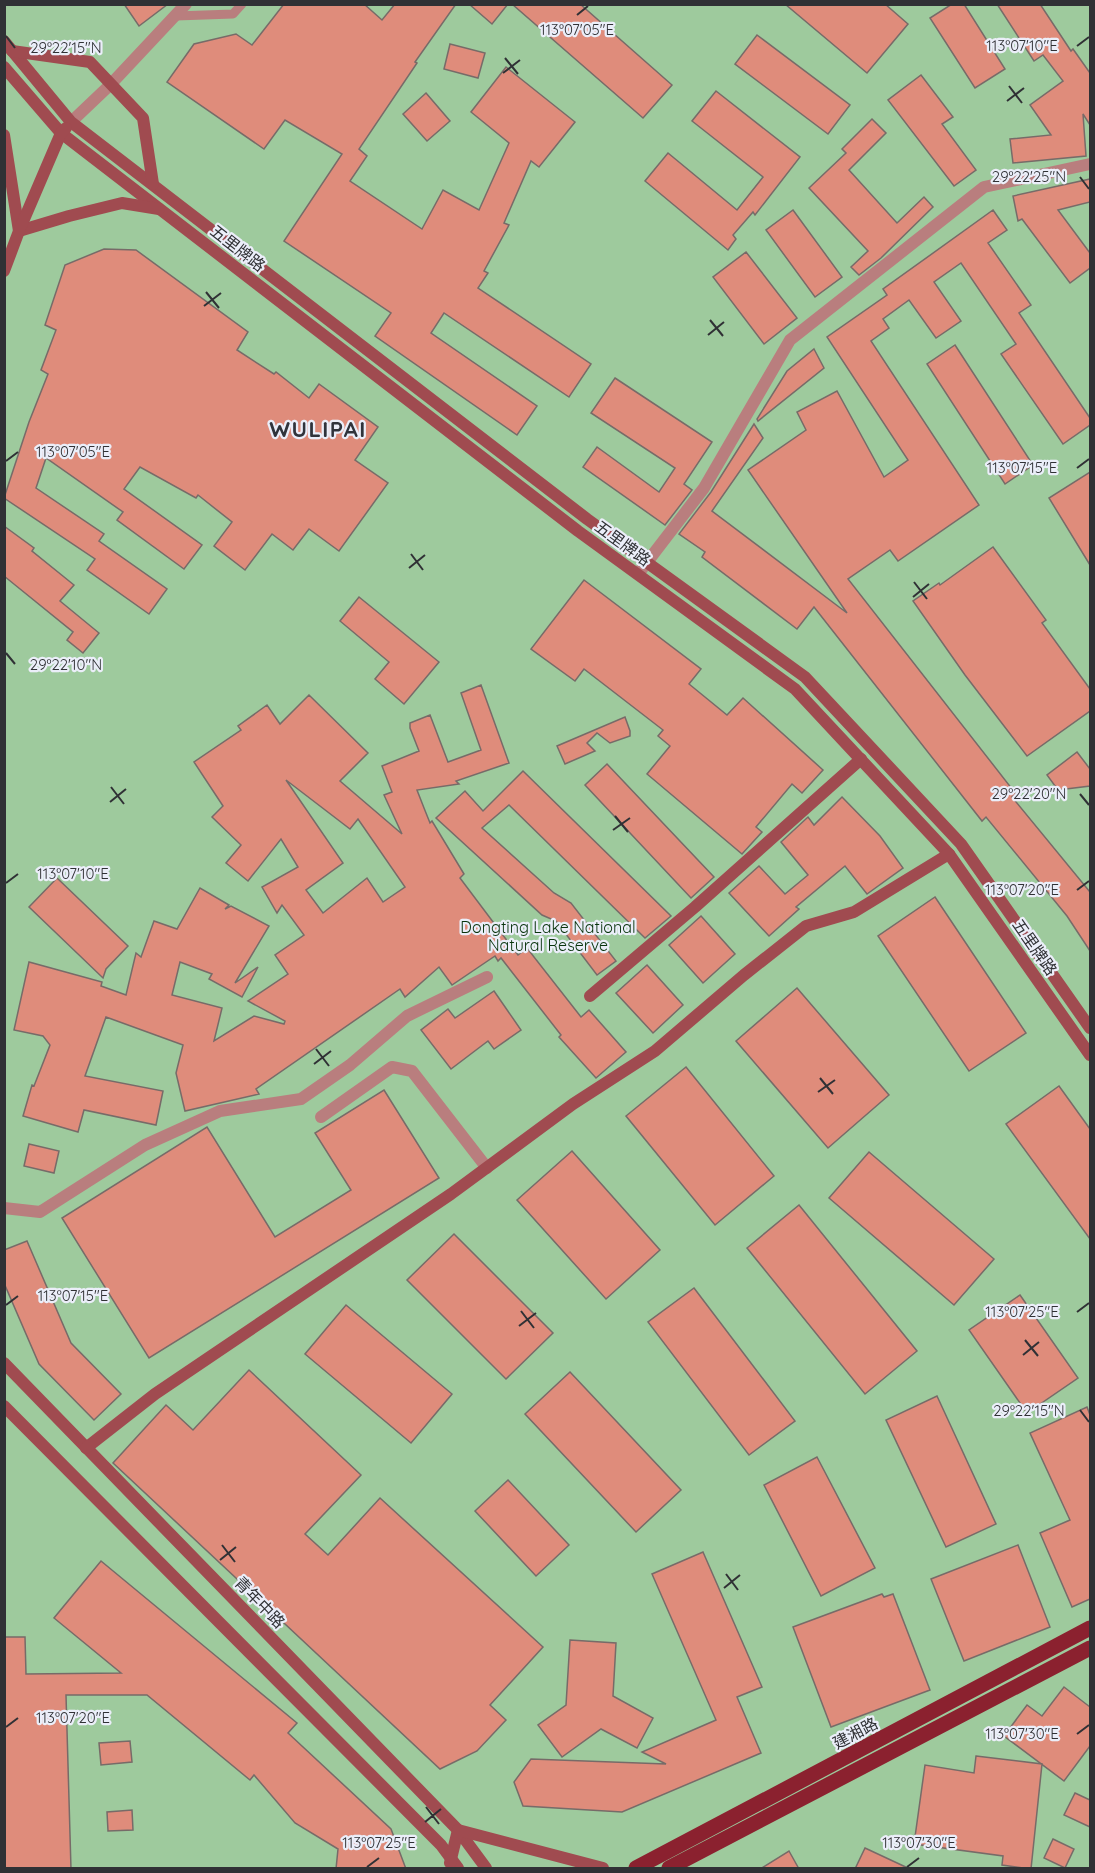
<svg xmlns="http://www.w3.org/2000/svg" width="1095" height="1873" viewBox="0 0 1095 1873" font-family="Quicksand,'Noto Sans SC',sans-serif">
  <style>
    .green { fill: #9eca9d }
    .building { fill: #df8c7b; stroke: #776b68; stroke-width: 1.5; fill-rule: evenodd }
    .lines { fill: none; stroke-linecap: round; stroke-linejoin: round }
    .lane { stroke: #b97e7e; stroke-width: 9 }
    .street { stroke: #b97e7e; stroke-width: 12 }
    .secondary { stroke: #a04b50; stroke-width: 12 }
    .primary { stroke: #8b212f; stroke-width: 15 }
    .ticks { fill: none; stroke: #303135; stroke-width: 2 }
    .labels { text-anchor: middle; stroke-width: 4.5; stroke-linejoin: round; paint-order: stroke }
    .street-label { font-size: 16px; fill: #303135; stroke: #ebeef9 }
    .park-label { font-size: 16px; fill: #08340c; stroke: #ebeef9 }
    .district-label { font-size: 22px; font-weight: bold; letter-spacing: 1.5px; fill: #30333b; stroke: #ebeef9 }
    .ticks-label { font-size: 15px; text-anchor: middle; fill: #303135; stroke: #ebeef9; stroke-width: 4.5; stroke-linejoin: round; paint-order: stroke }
  </style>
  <rect width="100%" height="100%" fill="#dee1ec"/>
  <rect class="green" x="5" y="5" width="1085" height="1863"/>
  <g class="building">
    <polygon points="124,4 168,4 139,26"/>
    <polygon points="284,4 364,4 382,20 395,4 456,4 415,62 417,63 359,149 367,156 350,181 422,229 443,190 479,210 509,143 471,112 506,67 575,122 539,167 531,161 504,223 509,225 484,271 488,273 478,288 591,364 569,397 444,313 431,333 537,406 517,435 375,336 391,313 284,241 342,154 285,120 264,149 167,82 194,44 236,34 252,45"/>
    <polygon points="469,4 508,4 492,24"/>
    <polygon points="512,4 580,4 672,85 643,118"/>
    <polygon points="785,4 885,4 908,24 867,73"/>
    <polygon points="952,4 964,4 1005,69 975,88 930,18"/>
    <polygon points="997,4 1040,4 1071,51 1073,49 1090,73 1090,125 1083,114 1086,156 1013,163 1010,139 1051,135 1030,105 1063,81 1043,55 1034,61"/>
    <polygon points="757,35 850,105 828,134 735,64"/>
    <polygon points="450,44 485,53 478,78 444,69"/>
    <polygon points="921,75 953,117 942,124 976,170 954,186 888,100"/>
    <polygon points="716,91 800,157 755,215 753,212 733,235 736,239 728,250 645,181 668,153 737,210 763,177 692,121"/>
    <polygon points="426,93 450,121 427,141 403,114"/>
    <polygon points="872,119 886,133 849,170 897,223 924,197 933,207 881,258 859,275 851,267 868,251 809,188 846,153 842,149"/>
    <polygon points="1090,179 1090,202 1058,210 1090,253 1090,268 1070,283 1022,219 1018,221 1013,196"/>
    <polygon points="793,210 842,277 815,297 766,230"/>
    <polygon points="993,210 1007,230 988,243 1031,305 1019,313 1090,418 1090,425 1063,444 1001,354 1016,344 961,263 934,282 961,321 936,338 909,300 883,319 889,328 871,341 979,505 898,561 890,550 848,579 1016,794 1012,797 1090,892 1090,951 1067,916 986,817 982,821 814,607 797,629 702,557 705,552 679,534 711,492 754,424 763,438 712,511 847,613 748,470 806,430 797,412 837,391 884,477 908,460 827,337 887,295 883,289"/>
    <polygon points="104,249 136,250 248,332 237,350 274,374 276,372 309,398 319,384 378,427 355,460 388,483 339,551 309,529 293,550 272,534 245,570 214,546 232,522 198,495 196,498 140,467 124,489 202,545 184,569 117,520 123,512 46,458 36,488 104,534 99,541 167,589 149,614 87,570 95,559 4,498 29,422 48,374 41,370 56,330 45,325 65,265"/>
    <polygon points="746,252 797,318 764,344 713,277"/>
    <polygon points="955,345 1033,465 1005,484 927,364"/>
    <polygon points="814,349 824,368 758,421 757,419 787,371"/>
    <polygon points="615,378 712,442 684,484 692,490 665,525 583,467 597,447 659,492 675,468 591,413"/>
    <polygon points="1090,472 1090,565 1049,498"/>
    <polygon points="4,526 34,548 32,551 74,585 60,601 99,633 83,653 67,640 73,632 4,576"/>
    <polygon points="993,547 1046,620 1042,623 1090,689 1090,711 1027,756 965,675 913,601 939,583 940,585"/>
    <polygon points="584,580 701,669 689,684 727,715 743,698 823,770 802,793 792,784 756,827 762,832 742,854 647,774 670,746 658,736 663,730 584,669 575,681 531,649"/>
    <polygon points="359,597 439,662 404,704 375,679 389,662 340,621"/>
    <path d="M481,685L509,763L456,781L459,784L417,790L424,808L430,823L432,821L464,874L460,878L518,955L527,948L581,1017L589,1010L626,1052L596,1078L559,1037L561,1035L501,958L498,961L495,956L452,985L439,967L405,997L400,989L256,1089L259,1094L185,1111L176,1073L183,1045L106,1017L85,1076L163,1091L156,1125L84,1110L78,1132L23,1116L32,1085L34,1086L50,1045L43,1036L14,1030L29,962L102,982L101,986L126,995L136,953L141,957L154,921L177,929L200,888L229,905L225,909L231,906L269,926L235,983L258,967L242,997L209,979L212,974L180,962L172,995L222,1008L214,1041L254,1016L284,1024L285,1021L248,1001L288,974L275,955L304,935L282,905L277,913L262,887L298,867L281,839L248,881L226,863L241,845L212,817L223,806L194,762L241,730L238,726L267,705L280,724L309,695L368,753L340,781L402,834L384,795L392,792L382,766L419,751L410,728V723L430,715L448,762L481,750L461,693ZM286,780L350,829L358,819L405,887L383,902L367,878L323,913L306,890L343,863Z"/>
    <polygon points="625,717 630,731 630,736 610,743 597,733 587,743 595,751 565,764 557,746"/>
    <polygon points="1077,752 1090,769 1090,786 1058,790 1047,775"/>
    <polygon points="607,764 714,877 691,898 585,785"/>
    <polygon points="523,771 671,916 645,938 509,805 482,828 554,893 571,903 616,961 597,975 556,921 542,915 436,818 465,791 483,811"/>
    <polygon points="842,797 880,836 903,868 867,894 845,866 796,907 799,909 769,936 729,893 759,866 785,894 808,875 781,842 808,817 814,825"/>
    <polygon points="57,878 128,946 106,969 103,978 29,907"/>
    <polygon points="935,897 1026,1033 969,1071 878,936"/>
    <polygon points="701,916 735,954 703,983 669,945"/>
    <polygon points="647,965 683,1005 653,1033 616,993"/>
    <polygon points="797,988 889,1095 828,1148 736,1041"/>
    <polygon points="494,991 521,1030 494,1049 488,1041 451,1069 421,1030 448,1009 455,1018"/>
    <polygon points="686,1067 774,1176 715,1225 626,1116"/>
    <polygon points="1059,1086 1090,1129 1090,1239 1006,1124"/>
    <polygon points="384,1090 439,1178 149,1358 62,1218 207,1127 275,1237 351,1190 315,1133"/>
    <polygon points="29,1144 59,1151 54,1173 24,1166"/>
    <polygon points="572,1151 660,1250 606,1299 517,1200"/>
    <polygon points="869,1152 994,1259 954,1305 829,1198"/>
    <polygon points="799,1205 917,1351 865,1394 747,1248"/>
    <polygon points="454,1234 553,1333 506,1379 407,1280"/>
    <polygon points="27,1241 71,1343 121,1394 94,1420 39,1364 4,1283 4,1250"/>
    <polygon points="694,1288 795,1421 749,1455 648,1322"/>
    <polygon points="1020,1295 1078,1378 1027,1413 969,1330"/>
    <polygon points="346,1305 452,1394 411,1443 305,1354"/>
    <polygon points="249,1370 361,1475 305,1534 328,1555 380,1498 543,1647 490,1705 506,1720 477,1751 440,1769 113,1463 166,1405 193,1430"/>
    <polygon points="570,1372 681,1490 636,1532 525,1414"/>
    <polygon points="937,1396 996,1524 946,1547 886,1420"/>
    <polygon points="1087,1407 1090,1415 1090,1599 1072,1607 1040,1533 1070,1520 1030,1433"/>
    <polygon points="817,1457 875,1568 821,1596 764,1485"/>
    <polygon points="508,1480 569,1545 536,1576 475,1511"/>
    <polygon points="1018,1545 1050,1627 964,1661 931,1579"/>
    <polygon points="703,1552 762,1687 737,1697 761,1753 622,1812 523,1806 514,1782 531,1759 666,1764 642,1752 716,1720 652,1574"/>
    <polygon points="101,1561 297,1723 288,1733 391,1829 406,1869 336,1869 338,1849 295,1823 254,1775 250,1780 147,1695 66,1695 71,1869 4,1869 4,1637 25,1637 26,1674 121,1673 54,1618"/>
    <polygon points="882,1594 884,1597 893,1594 930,1690 831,1727 793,1627"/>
    <polygon points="570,1640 616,1643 613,1696 653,1718 637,1748 601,1729 562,1757 538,1725 566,1705"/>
    <polygon points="1064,1687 1090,1707 1090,1746 1064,1781 1004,1736 1027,1705 1042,1716"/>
    <polygon points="130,1741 132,1762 101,1765 99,1743"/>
    <polygon points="976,1756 1042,1764 1031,1869 1002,1865 1003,1856 914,1844 925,1765 974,1773"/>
    <polygon points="1075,1793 1090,1800 1090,1827 1064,1815"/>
    <polygon points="132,1810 133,1830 108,1831 107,1812"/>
    <polygon points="1053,1839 1074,1849 1065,1868 1044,1858"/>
    <polygon points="865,1848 910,1869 855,1869"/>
    <polygon points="789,1851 799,1869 760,1869"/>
  </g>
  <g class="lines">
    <polyline class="lane" points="176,16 233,14 242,4"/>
    <g class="street">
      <polyline points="71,122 111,84 186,4"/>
      <polyline points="638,574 704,488 790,340 984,187 1090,164"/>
      <polyline points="321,1117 392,1067 412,1071 487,1168"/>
      <polyline points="4,1208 40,1212 145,1145 220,1111 301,1099 350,1065 407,1016 487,977"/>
    </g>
    <g class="secondary">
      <polyline points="4,41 71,122 587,519 805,677 961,844 1090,1028"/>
      <polyline points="12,51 90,62 143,118 153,184"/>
      <polyline points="4,67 61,133 578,531 795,689 949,854 1090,1055"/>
      <polyline points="4,135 19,231 69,216 122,203 159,209"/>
      <polyline points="4,271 19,231 61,133 66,128"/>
      <polyline points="590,996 695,907 861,759"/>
      <polyline points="4,1363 458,1830 486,1868"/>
      <polyline points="4,1406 441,1845 458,1868"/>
      <polyline points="86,1448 155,1394 451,1194 573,1104 655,1051 744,975 806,926 854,912 949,854"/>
      <polyline points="450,1863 458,1830 603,1868"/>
    </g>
    <g class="primary">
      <polyline points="636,1868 1090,1628"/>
      <polyline points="669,1868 1090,1648"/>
    </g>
  </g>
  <path class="ticks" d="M577,15L588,6M6,36L15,48M1077,46L1089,37M505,58L518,74M503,73L520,60M1009,86L1022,103M1007,101L1024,88M1080,177L1089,189M206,292L219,308M204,306L221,293M710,320L723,336M708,335L724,322M6,461L18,452M1077,468L1089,459M411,554L423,570M409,568L425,555M914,582L927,599M913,597L929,584M6,653L15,664M111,787L124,804M1080,794L1089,805M110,802L126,789M615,816L628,832M613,830L630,818M6,883L18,874M1077,890L1089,881M316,1049L329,1066M314,1064L331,1051M820,1078L833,1094M818,1092L835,1080M6,1305L18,1296M521,1311L534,1328M1077,1312L1089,1303M519,1326L536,1313M1025,1340L1038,1356M1023,1355L1039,1342M1080,1410L1089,1422M222,1545L235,1562M220,1560L236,1547M726,1574L738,1590M724,1588L740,1575M6,1727L18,1718M1077,1734L1089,1725M426,1807L439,1824M425,1822L441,1809M367,1867L379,1858M907,1867L919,1858"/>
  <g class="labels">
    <g class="street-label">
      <text transform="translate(238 248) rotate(38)" y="6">五里牌路</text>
      <text transform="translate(623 543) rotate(36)" y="6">五里牌路</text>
      <text transform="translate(1035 947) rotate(55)" y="6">五里牌路</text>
      <text transform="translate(260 1602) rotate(46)" y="6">青年中路</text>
      <text transform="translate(855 1733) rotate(-28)" y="6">建湘路</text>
    </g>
    <g class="park-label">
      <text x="548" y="933">Dongting Lake National<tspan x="548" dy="18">Natural Reserve</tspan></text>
    </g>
    <g class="district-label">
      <text x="318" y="437">WULIPAI</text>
    </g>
  </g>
  <g class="ticks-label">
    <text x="577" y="35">113°07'05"E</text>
    <text x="1022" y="51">113°07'10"E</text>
    <text x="66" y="53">29°22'15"N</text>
    <text x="1029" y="182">29°22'25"N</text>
    <text x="73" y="457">113°07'05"E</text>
    <text x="1022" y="473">113°07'15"E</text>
    <text x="66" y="670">29°22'10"N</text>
    <text x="1029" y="799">29°22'20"N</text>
    <text x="73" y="879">113°07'10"E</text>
    <text x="1022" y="895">113°07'20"E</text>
    <text x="73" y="1301">113°07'15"E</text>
    <text x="1022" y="1317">113°07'25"E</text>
    <text x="1029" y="1416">29°22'15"N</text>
    <text x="73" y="1723">113°07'20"E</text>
    <text x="1022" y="1739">113°07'30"E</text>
    <text x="379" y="1848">113°07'25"E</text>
    <text x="919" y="1848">113°07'30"E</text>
  </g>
  <rect width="1095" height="1873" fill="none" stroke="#303135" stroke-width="12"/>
</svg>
